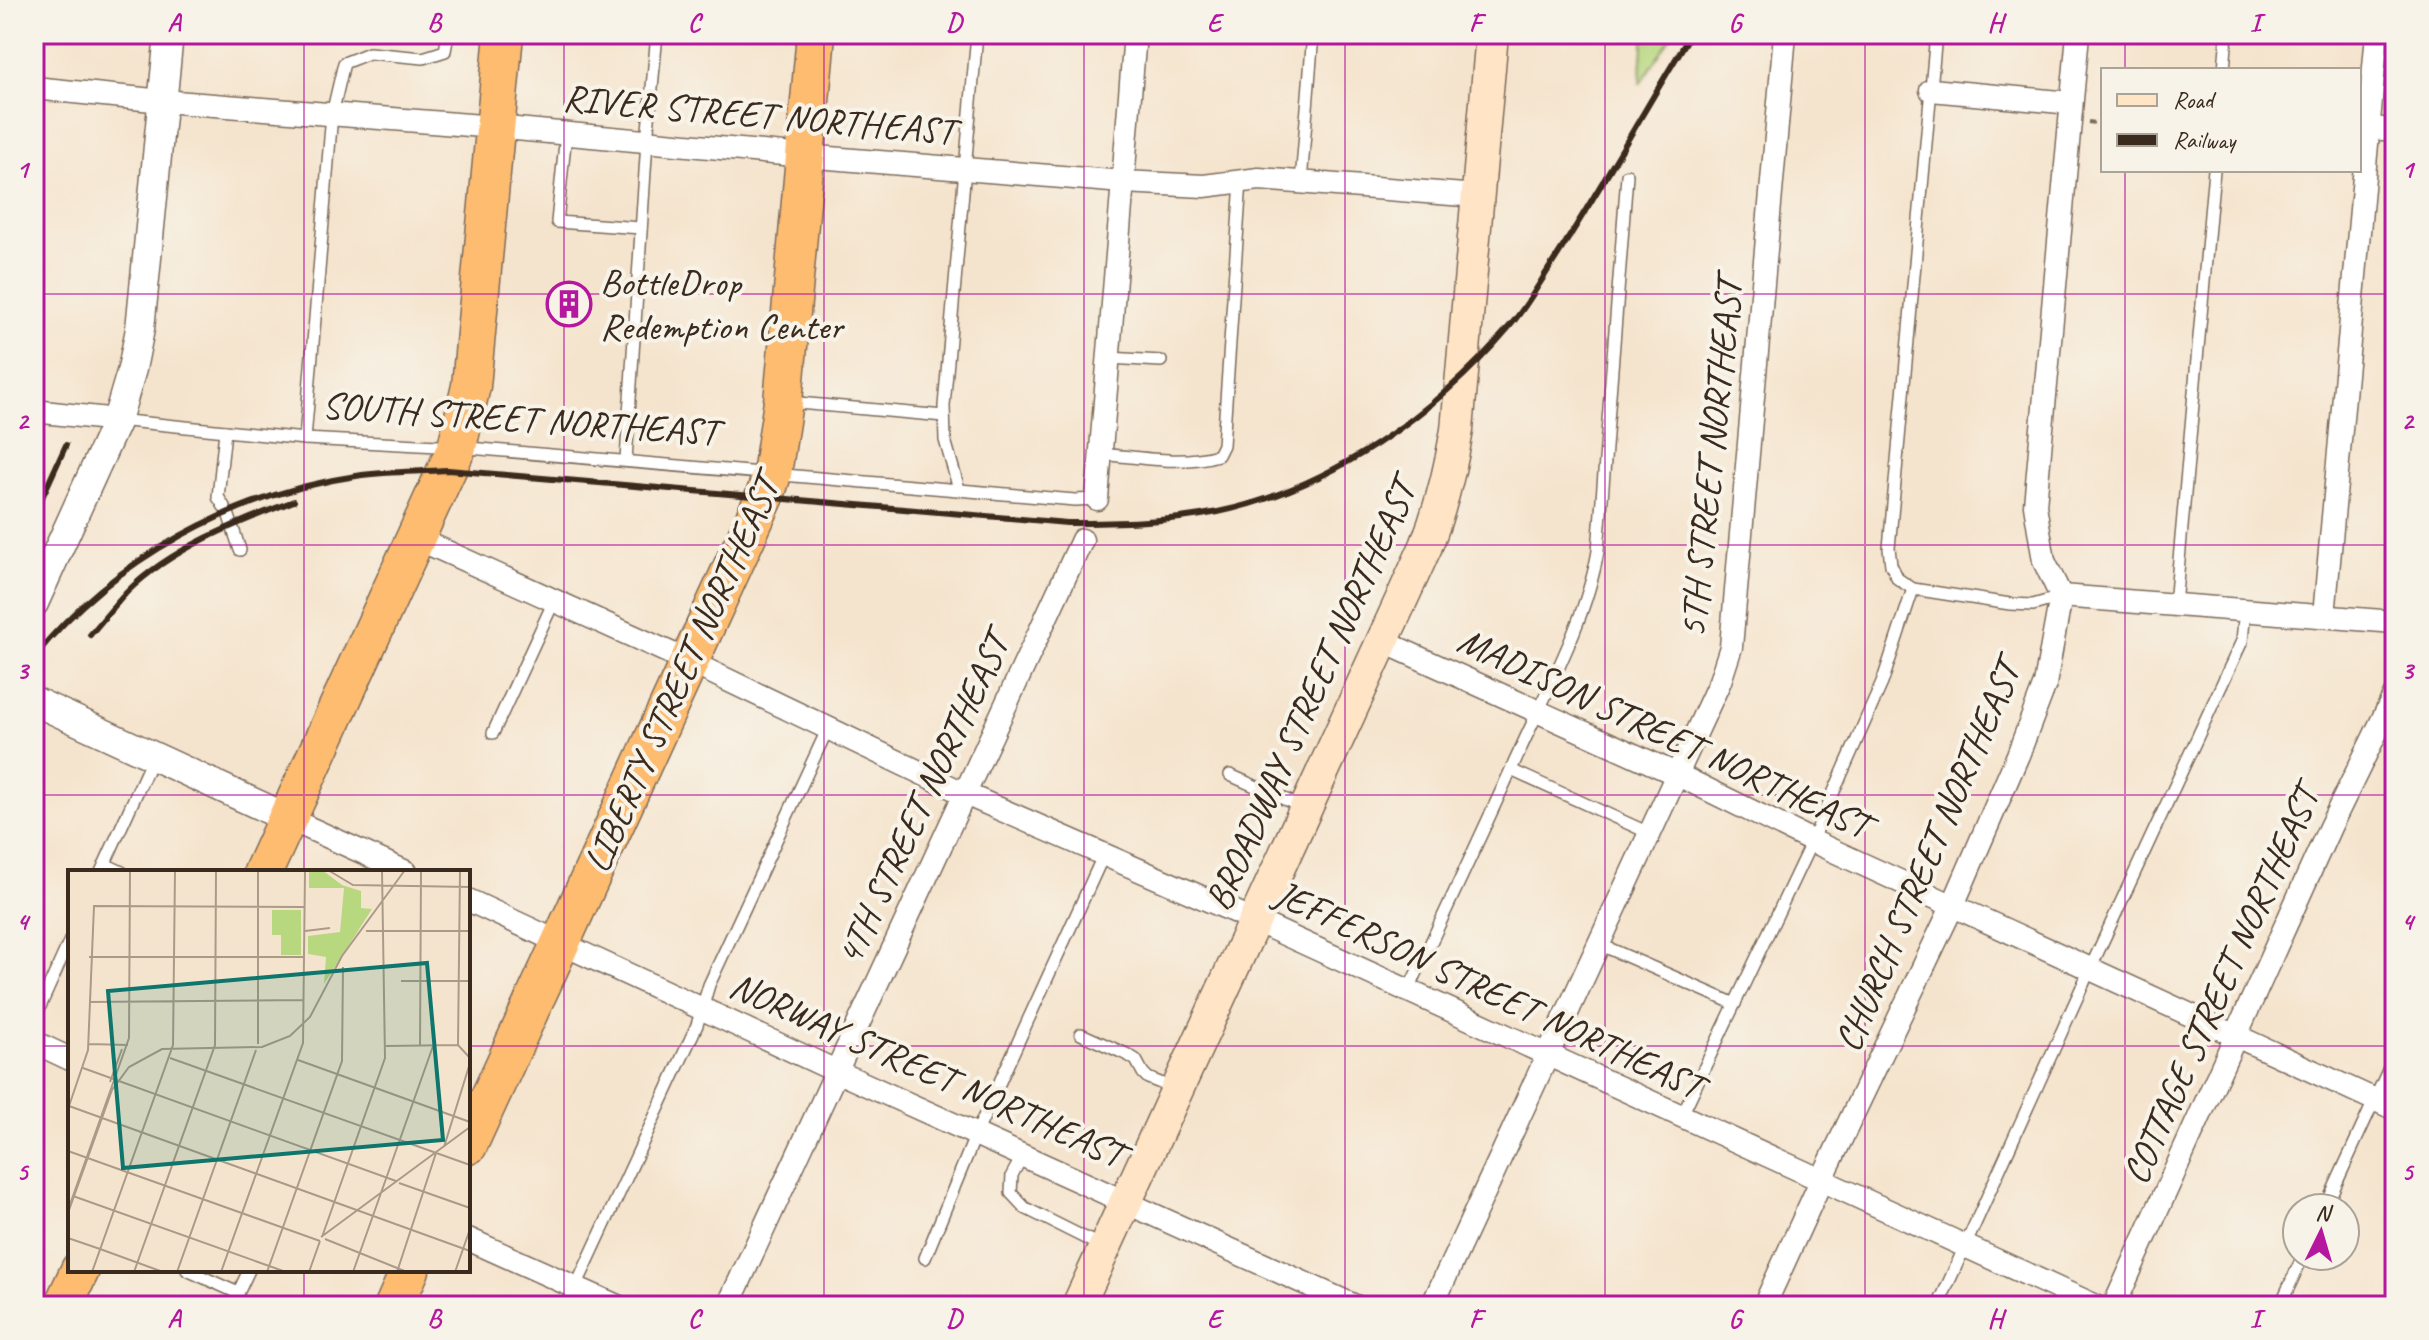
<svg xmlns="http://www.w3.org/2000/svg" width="2429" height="1340" viewBox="0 0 2429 1340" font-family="Caveat,sans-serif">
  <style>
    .green { fill: #b8d880; stroke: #7a814f; stroke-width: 2 }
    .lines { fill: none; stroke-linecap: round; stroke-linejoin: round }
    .service-casing { stroke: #7c6b5b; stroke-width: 14 }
    .minor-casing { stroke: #7c6b5b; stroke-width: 25 }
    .tertiary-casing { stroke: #7c6b5b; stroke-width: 31 }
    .secondary-casing { stroke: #7c6b5b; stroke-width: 35 }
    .trunk-casing { stroke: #7c6b5b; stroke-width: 41 }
    .path { stroke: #7c6b5b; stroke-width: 4; stroke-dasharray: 6 6; stroke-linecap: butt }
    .service { stroke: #fff; stroke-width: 11 }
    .minor { stroke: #fff; stroke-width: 22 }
    .tertiary { stroke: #fff; stroke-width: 28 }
    .secondary { stroke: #ffe4c6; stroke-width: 32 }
    .trunk { stroke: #febc70; stroke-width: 38 }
    .rail { stroke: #3b2a1e; stroke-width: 6 }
    .grid { fill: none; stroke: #b5179e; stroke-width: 2; stroke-opacity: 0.55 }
    .labels { text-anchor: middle; stroke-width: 8; stroke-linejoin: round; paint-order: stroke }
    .street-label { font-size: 38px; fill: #3b2a1e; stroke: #f7f3e8 }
    .poi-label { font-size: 38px; fill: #3b2a1e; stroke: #f7f3e8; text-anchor: start }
    .inset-road { fill: none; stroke: #ab9a87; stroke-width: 2 }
    .view { fill: #0f766e; fill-opacity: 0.15; stroke: #0f766e; stroke-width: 4 }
    .inset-edge { fill: none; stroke: #3b2a1e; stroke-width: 4 }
    .neatline { fill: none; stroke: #b5179e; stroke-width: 3 }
    .grid-label { font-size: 26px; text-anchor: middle; font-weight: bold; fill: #b5179e }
  </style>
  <rect width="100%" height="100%" fill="#f7f3e8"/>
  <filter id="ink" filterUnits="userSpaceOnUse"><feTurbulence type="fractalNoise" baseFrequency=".0125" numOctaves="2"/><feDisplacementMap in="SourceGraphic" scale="16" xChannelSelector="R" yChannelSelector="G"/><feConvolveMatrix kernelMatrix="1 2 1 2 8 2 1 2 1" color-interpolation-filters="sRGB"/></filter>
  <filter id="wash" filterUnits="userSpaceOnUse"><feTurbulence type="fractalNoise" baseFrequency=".006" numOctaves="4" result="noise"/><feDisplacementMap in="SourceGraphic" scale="32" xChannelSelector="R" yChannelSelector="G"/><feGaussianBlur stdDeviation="1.8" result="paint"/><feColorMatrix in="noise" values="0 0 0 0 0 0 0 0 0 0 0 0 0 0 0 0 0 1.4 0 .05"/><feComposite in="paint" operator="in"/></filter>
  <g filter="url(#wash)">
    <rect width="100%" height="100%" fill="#f5e4cd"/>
    <polygon class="green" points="1644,34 1673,34 1640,84"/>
  </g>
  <g filter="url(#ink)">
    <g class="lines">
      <g class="service-casing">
        <g id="service">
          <polyline points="1936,34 1889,548 1891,565 1898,579 1913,589 2010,604 2033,605 2061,597"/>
          <polyline points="2224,70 2227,34"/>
          <polyline points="566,133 557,222 641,228"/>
          <polyline points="1301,182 1313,34"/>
          <polyline points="1109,358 1161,361"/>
          <polyline points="787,402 944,416"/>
          <polyline points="117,420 305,439 457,447 1075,500 1097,499"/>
          <polyline points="225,431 218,497 228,513 240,550"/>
          <polyline points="305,439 332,114 344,63 369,53 423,58 445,51 448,34"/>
          <path d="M1100,454C1138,457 1181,466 1218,455L1223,445L1241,181"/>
          <polyline points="626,460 647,141 657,34"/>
          <polyline points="959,489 945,440 944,406 977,34"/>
          <polyline points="2175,605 2214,170"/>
          <polyline points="493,733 554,601"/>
          <polyline points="1511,770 1649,833"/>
          <polyline points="1230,775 1302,807"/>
          <polyline points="105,864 122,872"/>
          <polyline points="101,872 153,757"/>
          <polyline points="1599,944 1735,1004"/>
          <path d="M1408,991C1448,907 1487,822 1526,737C1553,679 1587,615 1598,551L1627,175"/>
          <polyline points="34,1020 70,940"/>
          <polyline points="1081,1034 1128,1055 1136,1060 1143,1073 1148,1078 1175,1089"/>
          <polyline points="1681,1117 1812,841 1882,683 1913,589"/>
          <polyline points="1023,1155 1012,1175 1011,1193 1025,1208 1101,1246"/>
          <polyline points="2325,1208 2395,1055"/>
          <polyline points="925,1258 976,1134 1104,854"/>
          <polyline points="187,1270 238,1293"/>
          <polyline points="232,1306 249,1270"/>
          <polyline points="567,1306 697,1025 709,985 828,728"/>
          <polyline points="1938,1306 2090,969 2242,641 2245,610"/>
          <polyline points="2280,1306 2303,1256"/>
        </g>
      </g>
      <g class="minor-casing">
        <g id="minor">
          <polyline points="34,88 163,101 495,127 805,156 1123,182 1204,186 1259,179 1477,196"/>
          <polyline points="1931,90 2071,103"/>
          <polyline points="2359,127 2395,130"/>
          <polyline points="34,411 117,420"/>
          <polyline points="1097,499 1135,34"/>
          <polyline points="416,538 690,662 963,793 1256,921 2096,1306"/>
          <polyline points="2061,596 2395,622"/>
          <polyline points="2324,616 2377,34"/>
          <polyline points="1382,641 1676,774 1812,841 2395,1109"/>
          <polyline points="287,818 406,872"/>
          <polyline points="468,900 838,1072 1355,1306"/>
          <polyline points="34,1042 70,1059"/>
          <polyline points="468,1239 617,1306"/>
          <path d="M728,1306C848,1051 962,795 1082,540"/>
          <polyline points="1432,1306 1720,681 1731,647 1785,34"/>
          <polyline points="1764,1306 1821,1181 1953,905 2018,755 2045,684 2061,596 2044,561 2035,505 2078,34"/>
          <polyline points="2114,1306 2330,827 2395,694"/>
        </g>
      </g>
      <g class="tertiary-casing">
        <g id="tertiary">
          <polyline points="34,603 117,420 132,369 140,329 169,34"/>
          <polyline points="34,701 287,818"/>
        </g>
      </g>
      <g class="secondary-casing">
        <path id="secondary" d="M1078,1306L1426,546C1441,508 1450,471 1457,430L1492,34"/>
      </g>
      <g class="trunk-casing">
        <g id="trunk">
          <polyline points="263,872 457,447 471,386 504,34"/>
          <polyline points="468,1145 765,496 772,474 783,402 816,34"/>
          <polyline points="63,1306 80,1270"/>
          <polyline points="394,1306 410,1270"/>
        </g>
      </g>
      <polyline class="path" points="2088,122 2103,124"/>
      <use href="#service" class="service"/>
      <use href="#minor" class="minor"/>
      <use href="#tertiary" class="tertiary"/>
      <use href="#secondary" class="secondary"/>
      <use href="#trunk" class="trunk"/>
      <g class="rail">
        <polyline points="34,515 66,445"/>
        <path d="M90,635C102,621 114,606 127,592C170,549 238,522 294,501"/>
        <path d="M34,657C114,558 236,493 362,475C390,471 419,472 448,470L1067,523C1118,523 1168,522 1218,512C1331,488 1435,414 1509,327C1525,309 1537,287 1550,267C1600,191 1643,111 1691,34"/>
      </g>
    </g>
  </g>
  <path class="grid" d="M304,34V872M564,34V1306M824,34V1306M1084,34V1306M1345,34V1306M1605,34V1306M1865,34V1306M2125,34V70M2125,170V1306M34,294H2395M34,545H2395M34,795H2395M34,1046H70M468,1046H2395M304,1270V1306"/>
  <defs>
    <g id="building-ring" transform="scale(2.3)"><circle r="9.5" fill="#f7f3e8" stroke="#b5179e" stroke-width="1.5"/><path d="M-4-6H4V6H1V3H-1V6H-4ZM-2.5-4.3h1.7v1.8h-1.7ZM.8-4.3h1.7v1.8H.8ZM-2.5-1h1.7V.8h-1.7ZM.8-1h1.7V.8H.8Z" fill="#b5179e"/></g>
  </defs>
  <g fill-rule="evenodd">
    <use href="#building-ring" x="569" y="304"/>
  </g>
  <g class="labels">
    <g class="street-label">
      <text transform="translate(759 114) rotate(5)" y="13">RIVER STREET NORTHEAST</text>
      <text transform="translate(520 418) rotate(4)" y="13">SOUTH STREET NORTHEAST</text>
      <text transform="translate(1710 458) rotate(-84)" y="13">5TH STREET NORTHEAST</text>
      <text transform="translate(681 674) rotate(-66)" y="13">LIBERTY STREET NORTHEAST</text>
      <text transform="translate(1310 695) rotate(-66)" y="13">BROADWAY STREET NORTHEAST</text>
      <text transform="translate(1664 732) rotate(25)" y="13">MADISON STREET NORTHEAST</text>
      <text transform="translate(922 799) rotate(-65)" y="13">4TH STREET NORTHEAST</text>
      <text transform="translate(1927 856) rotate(-67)" y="13">CHURCH STREET NORTHEAST</text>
      <text transform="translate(2220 985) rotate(-66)" y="13">COTTAGE STREET NORTHEAST</text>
      <text transform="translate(1489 989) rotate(25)" y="13">JEFFERSON STREET NORTHEAST</text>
      <text transform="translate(927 1069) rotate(24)" y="13">NORWAY STREET NORTHEAST</text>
    </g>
    <g class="poi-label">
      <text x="600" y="295">BottleDrop<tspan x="600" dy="44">Redemption Center</tspan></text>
    </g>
  </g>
  <g transform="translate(68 870)">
    <rect width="402" height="402" fill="#f5e4cd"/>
    <path d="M241,0H254L274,15L293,21V38L304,39L256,114L258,87L240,84V66L272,62L276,18H241ZM204,40H233V85H213V65H204Z" fill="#b8d880"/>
    <path class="inset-road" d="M260,0L285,15L402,17M237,61L262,58M298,61H402M21,87H235M333,111H402M21,132L236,130M21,174L60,175M190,174V0M390,175L392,0M318,176L390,175L402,188M352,176L353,0M102,188L402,295M230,190L402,252M15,198L328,311M42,212L54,179M1,236L402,381M1,236L20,180L26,36L236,37M376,277L402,193M0,281L252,371M331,313L402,338M5,326L218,402M0,340L61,168L62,0M0,343L44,220L61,197L94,179L194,177L222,166L242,147L274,86L337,0M253,367L402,257M254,367L317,188L314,0M0,368L32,379M257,369L339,402M32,379L95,402M24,402L105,175L107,0M66,402L147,175L148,0M109,402L188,180M153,402L235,173L237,0M199,402L274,191L275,97M241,402L252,371M285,402L365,176M329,402L368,283M387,402L402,359"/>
    <path class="view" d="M359,93L375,270L55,298L40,121Z"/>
    <rect width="402" height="402" class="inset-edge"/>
  </g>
  <rect width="2429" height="1340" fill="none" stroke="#f7f3e8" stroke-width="88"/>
  <rect x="2101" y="68" width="260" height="104" fill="#f7f3e8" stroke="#aca397" stroke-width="2"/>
  <rect x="2117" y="94" width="40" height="12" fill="#ffe4c6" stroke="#aca397" stroke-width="2"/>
  <text x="2173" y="108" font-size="24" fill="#3b2a1e">Road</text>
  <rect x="2117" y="134" width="40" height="12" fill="#3b2a1e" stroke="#aca397" stroke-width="2"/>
  <text x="2173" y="148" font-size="24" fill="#3b2a1e">Railway</text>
  <g transform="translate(2321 1232) rotate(5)"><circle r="38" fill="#f7f3e8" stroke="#aca397" stroke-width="2"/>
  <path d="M0-6L14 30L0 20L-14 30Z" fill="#b5179e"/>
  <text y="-12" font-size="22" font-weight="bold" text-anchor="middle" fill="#3b2a1e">N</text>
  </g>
  <rect x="44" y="44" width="2341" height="1252" class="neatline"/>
  <g class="grid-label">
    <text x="174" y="31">A</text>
    <text x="434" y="31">B</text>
    <text x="694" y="31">C</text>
    <text x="954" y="31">D</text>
    <text x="1214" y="31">E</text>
    <text x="1475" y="31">F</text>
    <text x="1735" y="31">G</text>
    <text x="1995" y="31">H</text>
    <text x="2255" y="31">I</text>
    <text x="22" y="178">1</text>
    <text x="2407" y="178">1</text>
    <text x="22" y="429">2</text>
    <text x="2407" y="429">2</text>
    <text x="22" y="679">3</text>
    <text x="2407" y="679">3</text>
    <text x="22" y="930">4</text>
    <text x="2407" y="930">4</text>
    <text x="22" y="1180">5</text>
    <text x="2407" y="1180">5</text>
    <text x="174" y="1327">A</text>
    <text x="434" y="1327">B</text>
    <text x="694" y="1327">C</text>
    <text x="954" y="1327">D</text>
    <text x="1214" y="1327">E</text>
    <text x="1475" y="1327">F</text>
    <text x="1735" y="1327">G</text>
    <text x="1995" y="1327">H</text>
    <text x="2255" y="1327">I</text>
  </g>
</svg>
